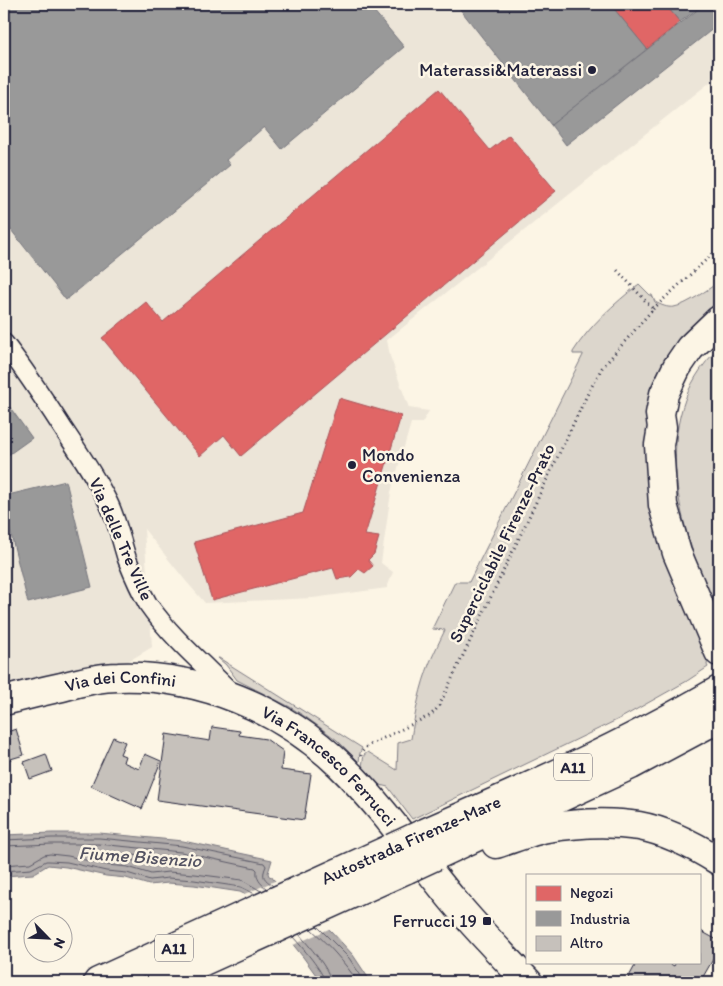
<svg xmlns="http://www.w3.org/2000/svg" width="723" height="986" viewBox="0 0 723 986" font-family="Itim,sans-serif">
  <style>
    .built { fill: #ece5d8 }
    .green { fill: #dcd6cc; stroke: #7f7c84 }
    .water { fill: #b2adab; stroke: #78757e }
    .pier { fill: #fcf5e5 }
    .shops { fill: #e06666; stroke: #a75259 }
    .industry { fill: #999; stroke: #75757d }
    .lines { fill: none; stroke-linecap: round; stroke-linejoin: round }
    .shore { stroke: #5c5a68; stroke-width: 1 }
    .building { fill: #c6c1bb; stroke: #22223b }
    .street-casing { stroke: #22223b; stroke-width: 21 }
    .primary-casing { stroke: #22223b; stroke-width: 31 }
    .highway-casing { stroke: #22223b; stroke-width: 31 }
    .path { stroke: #22223b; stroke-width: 3; stroke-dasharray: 1 4; stroke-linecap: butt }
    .street { stroke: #fcf5e5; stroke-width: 18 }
    .primary { stroke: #fcf5e5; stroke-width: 28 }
    .highway { stroke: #fcf5e5; stroke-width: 28 }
    .highway-bridge-casing { stroke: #22223b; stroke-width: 31; stroke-linecap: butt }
    .highway-bridge { stroke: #fcf5e5; stroke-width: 28 }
    .poi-dot { fill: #22223b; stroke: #fcf5e5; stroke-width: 2 }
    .labels { text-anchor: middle; stroke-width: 5; stroke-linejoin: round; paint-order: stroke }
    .shield { fill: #fcf5e5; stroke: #63616e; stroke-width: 1 }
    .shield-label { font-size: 16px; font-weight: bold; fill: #22223b }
    .poi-label { font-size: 18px; fill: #22223b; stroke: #fcf5e5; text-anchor: end }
    .street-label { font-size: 18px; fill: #22223b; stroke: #fcf5e5 }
    .water-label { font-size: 19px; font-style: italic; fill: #545362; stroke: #fcf5e5 }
  </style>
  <rect width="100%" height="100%" fill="#fcf5e5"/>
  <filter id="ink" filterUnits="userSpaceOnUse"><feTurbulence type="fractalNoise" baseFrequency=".02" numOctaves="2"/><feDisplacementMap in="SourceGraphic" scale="10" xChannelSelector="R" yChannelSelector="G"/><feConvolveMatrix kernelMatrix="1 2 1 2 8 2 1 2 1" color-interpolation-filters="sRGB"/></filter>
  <g filter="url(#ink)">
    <polygon class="built" points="4,4 719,4 719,75 387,340 390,356 409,408 429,411 422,423 411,423 391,492 381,563 393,572 387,588 313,598 205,603 185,580 144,529 152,647 124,664 4,692"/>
    <g class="green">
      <path d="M719,282V310L647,442C646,462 647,481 651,501L708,658L707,665L708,667L687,681L621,718L412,819L388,787L380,785L362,766L364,755L368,752L397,770L398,743L411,739C415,713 420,687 430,662C435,651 440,640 445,630L433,629V627L455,582H469L583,355V354H573V352C590,325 614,304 639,284L650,295H652L655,302C661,305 667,308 674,307C687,305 708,289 719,282Z"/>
      <path d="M719,348V612C678,534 646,417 719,348Z"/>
      <polygon points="218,658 219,658 362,748 360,753 359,762 337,740 307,718 290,707 237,680 226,665"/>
    </g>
    <polygon class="water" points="52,833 99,833 183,841 272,860 268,873 269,876 272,877 273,879 331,931 353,955 371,982 321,982 303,957 267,912 252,898 240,892 194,885 168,883 149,885 126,878 106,876 66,867 48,865 33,874 4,876 4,835"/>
    <polygon class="pier" points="277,880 331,928 291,946 265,914 250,900 242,895"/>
    <g class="shops">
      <polygon points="610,4 665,4 680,22 647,49"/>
      <polygon points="439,89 490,150 509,135 556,191 241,456 224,435 200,456 102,338 146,302 163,322"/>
      <polygon points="339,398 401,416 365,535 379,537 374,554 368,560 373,566 365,573 359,569 351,577 337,579 333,568 212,600 194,542 303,513"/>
    </g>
    <g class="industry">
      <polygon points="4,4 368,4 404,47 282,149 264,127 226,160 230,165 66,300 4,221"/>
      <polygon points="456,4 610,4 647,49 551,125"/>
      <polygon points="665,4 704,4 680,22"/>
      <polygon points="705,4 719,4 719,24 566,145 551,125"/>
      <polygon points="4,399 32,438 4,458"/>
      <polygon points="66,481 92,587 28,603 4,506 4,496"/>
    </g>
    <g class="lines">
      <g class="shore">
        <path d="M4,840L52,838H99L182,846L264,863L266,866C261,878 264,878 273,886"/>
        <path d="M4,846L52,844H98L181,852L255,868L257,870C256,879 260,883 267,889"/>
        <polygon points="113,853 180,860 185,861 187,864 184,866 169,865 152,866 131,860 112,858 111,855"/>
        <polyline points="4,865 30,863 44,855 50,854 68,856 107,865 128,867 151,874 168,872 195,874 242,880 261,891"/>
        <polyline points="4,871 31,869 46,861 49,861 67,862 106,871 127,873 150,880 168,878 194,880 241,887 255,894"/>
        <polyline points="317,926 349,958 365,982"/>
        <path d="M311,929C329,945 344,962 358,982"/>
        <path d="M299,934C308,945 330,969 331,982"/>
        <path d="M293,937C302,947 323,971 325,982"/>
      </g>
    </g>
    <g class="building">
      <polygon points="212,727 240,731 239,735 266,739 283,751 281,770 311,774 304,820 157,800 166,734 210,741"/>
      <polygon points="16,729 24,755 4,761 4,733"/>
      <polygon points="113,737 125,742 120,754 125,756 123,762 139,769 145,754 161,761 142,809 91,786"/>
      <polygon points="46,754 52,771 30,779 24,762"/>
      <polygon points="699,930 719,941 719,949 700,982 626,982 637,962 667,962 674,966 676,962 699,962"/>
    </g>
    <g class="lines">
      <g class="street-casing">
        <path id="street" d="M4,343C25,370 44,399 62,427C78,451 95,476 108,502C117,520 121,540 127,559C133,574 140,590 148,604C171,637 203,664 231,692"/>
      </g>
      <g class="primary-casing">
        <g id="primary">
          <path id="s1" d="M4,701C23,696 43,691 62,687C80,682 99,677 118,677C199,674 282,709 340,765C382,806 415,854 452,899C476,928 502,955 528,982"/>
        </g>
      </g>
      <g class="highway-casing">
        <g id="highway">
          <polyline points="719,320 690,348 677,367 664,394 660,414 662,427 659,445 663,505 677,553 719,652"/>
          <path d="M422,834C523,790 624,746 719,690"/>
          <path d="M496,844C512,839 531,831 547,828C577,823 608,821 639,826C667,831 695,846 719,861"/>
          <polyline points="435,856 631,765 719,718"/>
          <polyline points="98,982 392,848"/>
          <polyline points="157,982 407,869"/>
        </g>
      </g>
      <g class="path">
        <polyline points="653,309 719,248"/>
        <polyline points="361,756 362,752 367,746 429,716 434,712 439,706 588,393 602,368 608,361 653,309 617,270"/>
      </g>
      <use href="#street" class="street"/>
      <use href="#primary" class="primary"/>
      <use href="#highway" class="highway"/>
      <g class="highway-bridge-casing">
        <g id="highway-bridge">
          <polyline points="392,848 422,834"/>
          <polyline points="407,869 435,856"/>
        </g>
      </g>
      <use href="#highway-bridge" class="highway-bridge"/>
    </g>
  </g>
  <g class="poi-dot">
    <circle cx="592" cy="70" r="5"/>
    <circle cx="352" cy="465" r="5"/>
    <rect x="482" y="916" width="10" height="10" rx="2.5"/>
  </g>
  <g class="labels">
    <g class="shield">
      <rect x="554" y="753.5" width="38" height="27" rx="4"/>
      <rect x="155" y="934.5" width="38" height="27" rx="4"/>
    </g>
    <g class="shield-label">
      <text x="573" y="773">A11</text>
      <text x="174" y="954">A11</text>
    </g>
    <g class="poi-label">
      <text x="582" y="76">Materassi&amp;Materassi</text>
      <text x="362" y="461" text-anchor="start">Mondo<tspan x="362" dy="21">Convenienza</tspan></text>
      <text x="477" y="927">Ferrucci 19</text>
    </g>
    <g class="street-label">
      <text transform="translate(121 539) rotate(66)" y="6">Via delle Tre Ville</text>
      <text transform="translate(502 543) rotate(-64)" y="6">Superciclabile Firenze-Prato</text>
      <text dy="6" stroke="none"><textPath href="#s1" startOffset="119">Via dei Confini</textPath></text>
      <text dy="6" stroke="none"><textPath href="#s1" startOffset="354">Via Francesco Ferrucci</textPath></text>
      <text transform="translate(411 840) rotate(-24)" y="6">Autostrada Firenze-Mare</text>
    </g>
    <g class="water-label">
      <text transform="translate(140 856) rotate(4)" y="7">Fiume Bisenzio</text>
    </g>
  </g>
  <rect width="723" height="986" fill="none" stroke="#fcf5e5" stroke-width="20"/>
  <rect x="10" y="10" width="703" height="966" fill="none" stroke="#22223b" stroke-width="2" filter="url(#ink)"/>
  <rect x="526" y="874" width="175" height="90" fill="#fcf5e5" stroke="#a5a1a1"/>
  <rect x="536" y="886" width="25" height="15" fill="#e06666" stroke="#a5a1a1"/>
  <text x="570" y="898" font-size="15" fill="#22223b">Negozi</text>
  <rect x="536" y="911" width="25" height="15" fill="#999999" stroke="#a5a1a1"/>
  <text x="570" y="924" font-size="15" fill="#22223b">Industria</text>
  <rect x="536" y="936" width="25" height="15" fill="#c6c1bb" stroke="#a5a1a1"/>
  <text x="570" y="948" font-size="15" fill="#22223b">Altro</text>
  <g transform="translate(48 938) rotate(114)"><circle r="24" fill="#fcf5e5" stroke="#a5a1a1"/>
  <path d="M0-4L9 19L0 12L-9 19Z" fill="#22223b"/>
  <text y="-8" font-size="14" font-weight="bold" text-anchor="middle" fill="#22223b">N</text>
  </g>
</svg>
